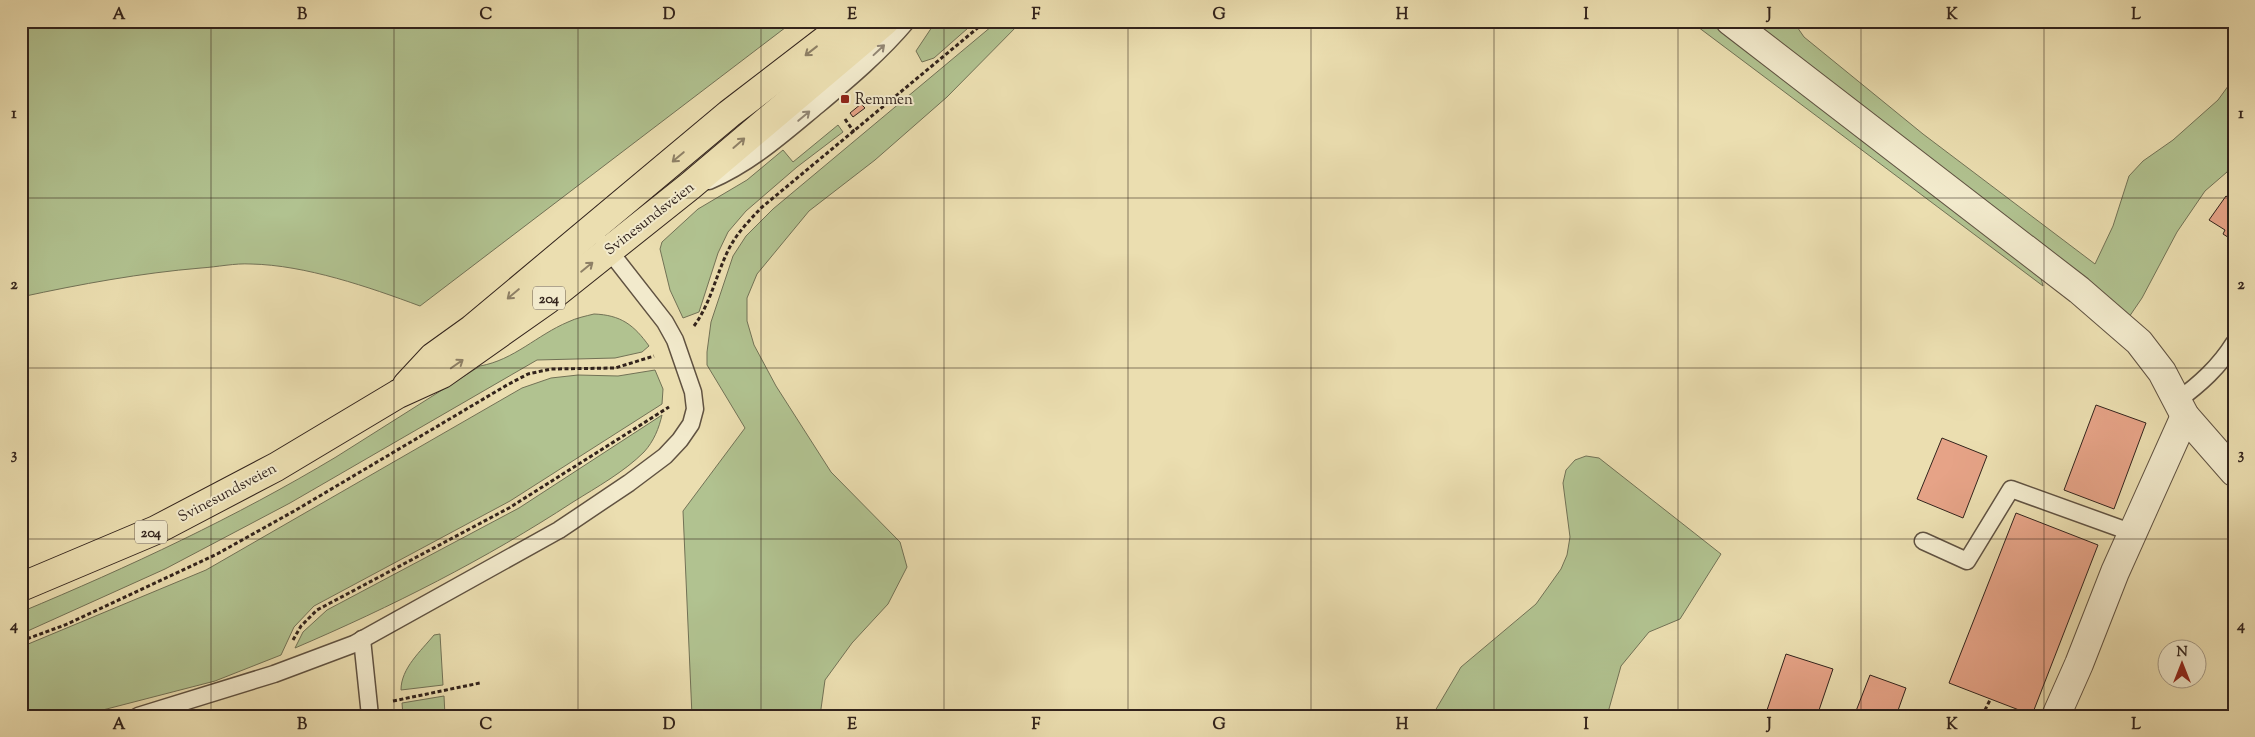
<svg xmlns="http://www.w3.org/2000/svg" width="2255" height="737" viewBox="0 0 2255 737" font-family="'Sorts Mill Goudy',serif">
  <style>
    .green { fill: #b1c290; stroke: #727256 }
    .building { fill: #e6a387; stroke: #32231c }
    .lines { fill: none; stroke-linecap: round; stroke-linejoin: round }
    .lane-casing { stroke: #605241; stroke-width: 19 }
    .street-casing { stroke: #605241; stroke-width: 30 }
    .highway-casing { stroke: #32231c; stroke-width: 30 }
    .path { stroke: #32231c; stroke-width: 3; stroke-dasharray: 4 2.5; stroke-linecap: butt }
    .lane { stroke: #f2eacc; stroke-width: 16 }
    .street { stroke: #f2eacc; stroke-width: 28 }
    .highway { stroke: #ebdeb0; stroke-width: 28 }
    .oneway { stroke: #928674 }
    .oneway2 { stroke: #8e8066 }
    .grid { fill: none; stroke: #32231c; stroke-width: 1; stroke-opacity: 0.55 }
    .poi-dot { fill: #8f2418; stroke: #f2eacc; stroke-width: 2 }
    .labels { text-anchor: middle; stroke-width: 4; stroke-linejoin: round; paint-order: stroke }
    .shield { fill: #f2eacc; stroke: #6c5f51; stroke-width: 1 }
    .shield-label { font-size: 14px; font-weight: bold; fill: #32231c }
    .poi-label { font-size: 15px; fill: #32231c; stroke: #f2eacc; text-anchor: start }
    .street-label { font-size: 15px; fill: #32231c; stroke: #f2eacc }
    .neatline { fill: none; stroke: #32231c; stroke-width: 2 }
    .grid-label { font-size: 16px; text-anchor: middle; font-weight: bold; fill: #32231c }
  </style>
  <rect width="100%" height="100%" fill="#ebdeb0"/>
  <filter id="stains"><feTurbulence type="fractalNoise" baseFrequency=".004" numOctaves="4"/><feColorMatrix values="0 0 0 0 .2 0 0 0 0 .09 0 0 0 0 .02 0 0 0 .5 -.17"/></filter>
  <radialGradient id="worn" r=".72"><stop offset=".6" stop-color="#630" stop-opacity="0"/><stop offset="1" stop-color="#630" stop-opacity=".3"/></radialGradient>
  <g class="green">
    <path d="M21,21H794L420,306C369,287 305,265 251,264C235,263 217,267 201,268C141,273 81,284 21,297Z"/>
    <polygon points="936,21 976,21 934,58 922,62 916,51"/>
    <polygon points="998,21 1022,21 947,97 875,160 809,211 757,274 747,298 747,321 754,345 776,386 831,472 900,542 907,567 888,604 852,643 825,680 820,716 692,716 683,511 745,428 707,365 707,352 711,322 733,256 746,236 773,209"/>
    <polygon points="1690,21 1719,21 2039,270 2043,286"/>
    <polygon points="1750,21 1793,21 1804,37 1923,134 2095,264 2113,226 2129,176 2143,161 2173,140 2218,100 2234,78 2234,163 2227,172 2205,191 2177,232 2142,298 2129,317"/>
    <polygon points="838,125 843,132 797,167 746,211 728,232 718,253 699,312 683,318 670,290 660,249 662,242 698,209 747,180 783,150 793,162"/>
    <path d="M594,314C621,315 634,325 649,346L642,352L615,358L537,360L290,503L165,569L21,634V612C129,567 236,517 336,457C384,427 432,396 480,366C514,360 537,335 568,322C576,318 586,316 594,314Z"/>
    <polygon points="655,370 663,389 662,404 510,501 314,606 294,627 281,655 215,681 95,712 73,716 21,716 21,647 206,570 522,388 551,378 578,375 618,376"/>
    <path d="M662,415C659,428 654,441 644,452C624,472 597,487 573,502C486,559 391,607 295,648L303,632L327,610L519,508Z"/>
    <polygon points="1586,456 1599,458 1721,554 1680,619 1649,632 1621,666 1607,716 1432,716 1461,667 1536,604 1561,569 1567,555 1570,537 1563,483 1566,470 1575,460"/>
    <path d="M440,634L443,685L401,690C401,668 421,651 434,635Z"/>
    <polygon points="444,696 445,716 403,716 402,703"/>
  </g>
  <g class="building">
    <polygon points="861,104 865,108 853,117 850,113"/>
    <polygon points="2226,196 2234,201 2234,241 2223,234 2225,230 2209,220"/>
    <polygon points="2096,405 2146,423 2114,509 2064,490"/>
    <polygon points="1942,438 1987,456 1963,518 1917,499"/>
    <polygon points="2016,513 2098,545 2032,715 1949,683"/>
    <polygon points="1786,654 1833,669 1817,716 1765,716"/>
    <polygon points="1870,675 1906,688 1896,716 1868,716 1856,711"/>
  </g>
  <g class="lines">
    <g class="lane-casing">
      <g id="lane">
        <path d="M709,181C751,163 783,134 818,105C849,79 881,52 907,21"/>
        <path d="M2177,401C2200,384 2219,367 2234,343"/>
        <polyline points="1923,541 1967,561 2011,489 2133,533"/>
        <polyline points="362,639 370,716"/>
        <polyline points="138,716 274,674 354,644 559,530 629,483 665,456 680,440 691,424 695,409 693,392 675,340 665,322 604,244"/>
      </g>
    </g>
    <g class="street-casing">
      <g id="street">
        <polyline points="1730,21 2079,290 2139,342 2162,372 2185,416 2234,472"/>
        <polyline points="2056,716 2079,664 2115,572 2185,416"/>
      </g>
    </g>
    <g class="highway-casing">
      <g id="highway">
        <polyline points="407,385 433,357 472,329 729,114 850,21"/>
        <polyline points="21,587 156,530 276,467 398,394 442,374 547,300 690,186 885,21"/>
      </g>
    </g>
    <g class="path">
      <polyline points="845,119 854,132"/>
      <path d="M694,326C710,304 715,279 726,255C734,236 748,222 761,208L986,21"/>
      <polyline points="293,640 301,626 317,610 509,508 669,407"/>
      <polyline points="21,641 65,625 217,554 296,510 507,385 528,374 551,369 615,368 654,356"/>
      <polyline points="393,701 480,683"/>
      <polyline points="322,716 345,711"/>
      <polyline points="1982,716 1990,700"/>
    </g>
    <use href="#lane" class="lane"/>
    <use href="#street" class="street"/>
    <use href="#highway" class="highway"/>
  </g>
  <defs><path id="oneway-shaft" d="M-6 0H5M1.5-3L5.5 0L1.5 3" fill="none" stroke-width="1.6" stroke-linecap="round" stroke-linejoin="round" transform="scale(1.25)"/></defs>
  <g class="oneway">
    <use href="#oneway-shaft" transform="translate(879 50) rotate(-43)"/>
    <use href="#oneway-shaft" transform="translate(804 116) rotate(-40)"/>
  </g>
  <g class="oneway2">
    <use href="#oneway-shaft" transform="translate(811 51) rotate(142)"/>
    <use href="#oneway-shaft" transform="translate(739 143) rotate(-41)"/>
    <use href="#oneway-shaft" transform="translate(678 157) rotate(140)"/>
    <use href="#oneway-shaft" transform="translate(587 267) rotate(-39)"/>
    <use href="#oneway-shaft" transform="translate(513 294) rotate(140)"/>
    <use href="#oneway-shaft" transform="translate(457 364) rotate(-35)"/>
  </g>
  <path class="grid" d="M211,21V716M394,21V716M578,21V716M761,21V716M944,21V716M1128,21V716M1311,21V716M1494,21V716M1678,21V716M1861,21V716M2044,21V716M21,198H2234M21,368H2234M21,539H2234"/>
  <rect class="poi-dot" x="840" y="94" width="10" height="10" rx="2.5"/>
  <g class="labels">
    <g class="shield">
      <rect x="533" y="286.5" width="32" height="23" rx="4"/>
      <rect x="135" y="520.5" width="32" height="23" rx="4"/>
    </g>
    <g class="shield-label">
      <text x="549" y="303">204</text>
      <text x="151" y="537">204</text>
    </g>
    <g class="poi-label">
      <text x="855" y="104">Remmen</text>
    </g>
    <g class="street-label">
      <text transform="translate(649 218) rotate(-38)" y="5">Svinesundsveien</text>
      <text transform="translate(227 492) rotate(-28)" y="5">Svinesundsveien</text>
    </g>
  </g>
  <rect width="2255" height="737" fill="none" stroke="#ebdeb0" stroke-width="55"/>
  <g transform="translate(2182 664)"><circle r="24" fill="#f2eacc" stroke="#a59a86"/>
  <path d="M0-4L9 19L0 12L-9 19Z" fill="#8f2418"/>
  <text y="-8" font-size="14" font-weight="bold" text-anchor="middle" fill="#32231c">N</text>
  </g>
  <rect x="28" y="28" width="2200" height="682" class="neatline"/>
  <g class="grid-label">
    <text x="119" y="19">A</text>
    <text x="302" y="19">B</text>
    <text x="486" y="19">C</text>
    <text x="669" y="19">D</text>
    <text x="852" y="19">E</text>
    <text x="1036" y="19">F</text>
    <text x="1219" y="19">G</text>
    <text x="1402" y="19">H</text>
    <text x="1586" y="19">I</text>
    <text x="1769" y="19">J</text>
    <text x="1952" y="19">K</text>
    <text x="2136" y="19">L</text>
    <text x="14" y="118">1</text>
    <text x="2241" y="118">1</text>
    <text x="14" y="289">2</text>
    <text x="2241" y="289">2</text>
    <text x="14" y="459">3</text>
    <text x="2241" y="459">3</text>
    <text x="14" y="630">4</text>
    <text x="2241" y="630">4</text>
    <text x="119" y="729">A</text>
    <text x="302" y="729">B</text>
    <text x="486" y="729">C</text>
    <text x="669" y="729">D</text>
    <text x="852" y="729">E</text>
    <text x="1036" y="729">F</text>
    <text x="1219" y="729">G</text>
    <text x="1402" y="729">H</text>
    <text x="1586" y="729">I</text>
    <text x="1769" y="729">J</text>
    <text x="1952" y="729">K</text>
    <text x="2136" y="729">L</text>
  </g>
  <rect width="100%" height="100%" filter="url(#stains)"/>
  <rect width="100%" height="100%" fill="url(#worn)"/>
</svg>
